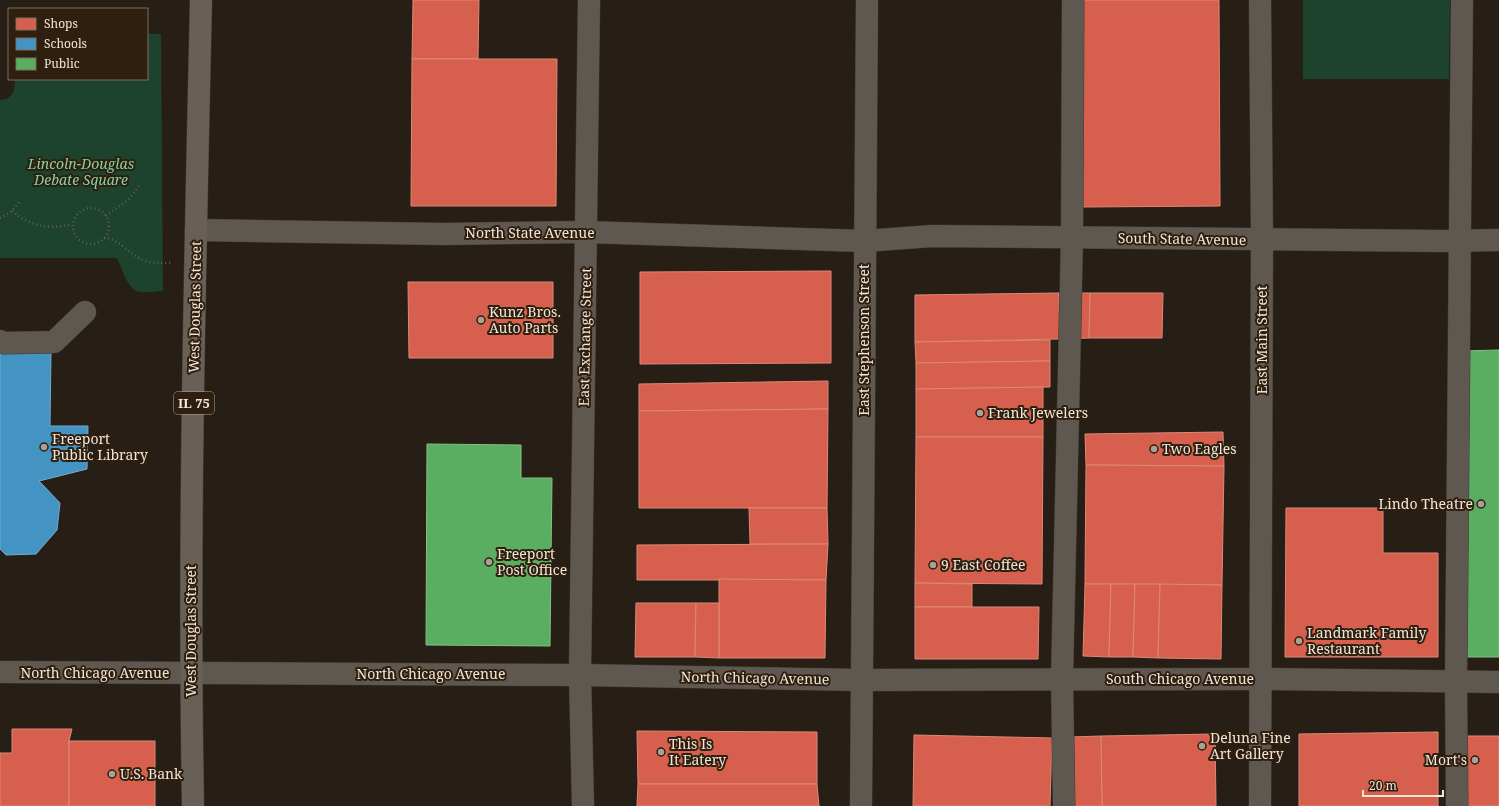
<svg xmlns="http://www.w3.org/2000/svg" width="1499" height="806" viewBox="0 0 1499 806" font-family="'Noto Serif',serif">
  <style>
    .green { fill: #1d422d }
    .shops { fill: #d6604d; stroke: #de8878 }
    .schools { fill: #4393c3; stroke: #77acca }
    .public { fill: #5aae61; stroke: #87bf86 }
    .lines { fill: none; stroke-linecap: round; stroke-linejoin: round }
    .minor-casing { stroke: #413933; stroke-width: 23 }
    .major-casing { stroke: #413933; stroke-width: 23 }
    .path { stroke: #635d57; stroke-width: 2.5; stroke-dasharray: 1 3; stroke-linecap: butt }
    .minor { stroke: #5e5851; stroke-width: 22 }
    .major { stroke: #685f56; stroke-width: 22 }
    .poi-dot { fill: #aaa096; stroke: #2f1f0e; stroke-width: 1.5 }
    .labels { text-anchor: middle; stroke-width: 4; stroke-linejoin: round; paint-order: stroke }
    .shield { fill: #2f1f0e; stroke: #b6aa9e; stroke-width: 1 }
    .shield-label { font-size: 13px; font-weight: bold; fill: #f0e6db }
    .park-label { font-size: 14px; font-style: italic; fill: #82d3a7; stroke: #2f1f0e }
    .street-label { font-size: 14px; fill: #f0e6db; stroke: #2f1f0e }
    .poi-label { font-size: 14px; fill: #f0e6db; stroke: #2f1f0e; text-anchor: start }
  </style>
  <rect width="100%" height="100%" fill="#271f16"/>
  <g class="green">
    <polygon points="1303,0 1450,0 1449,79 1303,79"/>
    <path d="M147,34H161L163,291C155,291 144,294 137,291C126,286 122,268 117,258H0V100C14,99 14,91 15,79H147Z"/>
  </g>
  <g class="shops">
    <polygon points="413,0 479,0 478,59 412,59"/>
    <polygon points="1082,0 1219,0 1220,206 1083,207"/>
    <polygon points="412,59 557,59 556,206 411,206"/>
    <polygon points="831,271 831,363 640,364 640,272"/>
    <polygon points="408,282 553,282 553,358 409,358"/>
    <polygon points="1059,293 1060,339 915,342 915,295"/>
    <polygon points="1059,293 1090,293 1089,338 1060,339"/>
    <polygon points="1090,293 1163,293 1162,338 1089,338"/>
    <polygon points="1050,340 1050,361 916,363 915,342"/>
    <polygon points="1050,361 1050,387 916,389 916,363"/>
    <polygon points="828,381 828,409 639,411 639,384"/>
    <polygon points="1043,387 1043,437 916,437 916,389"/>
    <polygon points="828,409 827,508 639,508 639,411"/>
    <polygon points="1223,432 1224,466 1086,465 1085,434"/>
    <polygon points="916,437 1043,437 1042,584 915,583"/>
    <polygon points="1086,465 1224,466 1222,585 1085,584"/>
    <polygon points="749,508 827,508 828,544 750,544"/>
    <polygon points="1286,508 1383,508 1383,553 1438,553 1438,657 1285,657"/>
    <polygon points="828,544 826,580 637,580 637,545"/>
    <polygon points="719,579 826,580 825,658 719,658"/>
    <polygon points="915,583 972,584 972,607 915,607"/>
    <polygon points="1085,584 1111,584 1109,657 1083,656"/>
    <polygon points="1111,584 1135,584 1133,657 1109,657"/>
    <polygon points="1135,584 1160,584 1158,658 1133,657"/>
    <polygon points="1160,584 1222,585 1221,659 1158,658"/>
    <polygon points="636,603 696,603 695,657 635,657"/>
    <polygon points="696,603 719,603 719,658 695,657"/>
    <polygon points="915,607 1039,607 1038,659 915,659"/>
    <polygon points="12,729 72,729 69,741 69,806 0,806 0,753 12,753"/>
    <polygon points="637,731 817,732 817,784 638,784"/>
    <polygon points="1438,732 1438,806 1299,806 1299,734"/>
    <polygon points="1215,734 1216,806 1102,806 1101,736"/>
    <polygon points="914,735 1052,738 1050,806 913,806"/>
    <polygon points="1101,736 1102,806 1071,806 1071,737"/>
    <polygon points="1460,736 1499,736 1499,806 1461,806"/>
    <rect x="69" y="741" width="86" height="65"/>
    <polygon points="638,784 817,784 819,806 637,806"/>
  </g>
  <polygon class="schools" points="0,350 51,350 50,426 88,426 87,469 39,481 60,503 57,530 36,554 6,555 0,549"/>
  <g class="public">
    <polygon points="1499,350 1499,657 1464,657 1462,351"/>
    <polygon points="427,444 521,445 521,478 552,478 550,646 426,645"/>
  </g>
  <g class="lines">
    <g class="minor-casing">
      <g id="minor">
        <polyline points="1260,0 1262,239 1260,806"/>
        <polyline points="196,230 444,234 586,232 864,241 932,236 1443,241 1499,240"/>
        <polyline points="0,341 3,343 54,342 85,312"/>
        <polyline points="0,672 580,675 861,680 1262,679 1499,682"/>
        <polyline points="583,806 580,675 589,0"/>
        <polyline points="861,806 867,0"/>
        <polyline points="1064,806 1062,679 1072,238 1073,0"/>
        <polyline points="1457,806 1456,681 1462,0"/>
      </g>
    </g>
    <g class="major-casing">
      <path id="major" d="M193,806C188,537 195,269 201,0"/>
    </g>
    <g class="path">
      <circle cx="91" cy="226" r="18"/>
      <path d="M12,211C30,226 49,230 72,224"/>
      <polyline points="106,216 129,199 139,186"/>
      <polyline points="0,218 12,211 20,201"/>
      <path d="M104,238C118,238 130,255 143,260C152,264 161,263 171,263"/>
    </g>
    <use href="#minor" class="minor"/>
    <use href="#major" class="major"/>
  </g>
  <g class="poi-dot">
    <circle cx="481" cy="320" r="4"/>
    <circle cx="980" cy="413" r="4"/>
    <circle cx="44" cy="447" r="4"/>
    <circle cx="1154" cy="449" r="4"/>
    <circle cx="1481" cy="504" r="4"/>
    <circle cx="489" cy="562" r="4"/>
    <circle cx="933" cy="565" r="4"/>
    <circle cx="1299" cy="641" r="4"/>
    <circle cx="1202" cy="746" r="4"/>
    <circle cx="661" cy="752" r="4"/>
    <circle cx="1475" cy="760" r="4"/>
    <circle cx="112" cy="774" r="4"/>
  </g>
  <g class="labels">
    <rect class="shield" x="174" y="392" width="40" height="22" rx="3"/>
    <g class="shield-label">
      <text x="194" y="408">IL 75</text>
    </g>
    <g class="park-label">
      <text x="81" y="169">Lincoln-Douglas<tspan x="81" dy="16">Debate Square</tspan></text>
    </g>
    <g class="street-label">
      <text x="530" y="238">North State Avenue</text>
      <text transform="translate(1182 239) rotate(1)" y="5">South State Avenue</text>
      <text transform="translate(195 307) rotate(-89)" y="5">West Douglas Street</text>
      <text transform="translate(585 337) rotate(-89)" y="5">East Exchange Street</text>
      <text transform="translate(864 340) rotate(-90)" y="5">East Stephenson Street</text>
      <text transform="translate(1262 340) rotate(-90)" y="5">East Main Street</text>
      <text transform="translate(191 631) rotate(-90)" y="5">West Douglas Street</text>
      <text x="95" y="678">North Chicago Avenue</text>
      <text x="431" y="679">North Chicago Avenue</text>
      <text transform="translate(755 678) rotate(1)" y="5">North Chicago Avenue</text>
      <text x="1180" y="684">South Chicago Avenue</text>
    </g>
    <g class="poi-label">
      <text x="489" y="317">Kunz Bros.<tspan x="489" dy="16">Auto Parts</tspan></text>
      <text x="988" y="418">Frank Jewelers</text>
      <text x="52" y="444">Freeport<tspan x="52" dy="16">Public Library</tspan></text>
      <text x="1162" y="454">Two Eagles</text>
      <text x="1473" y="509" text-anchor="end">Lindo Theatre</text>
      <text x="497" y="559">Freeport<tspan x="497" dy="16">Post Office</tspan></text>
      <text x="941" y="570">9 East Coffee</text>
      <text x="1307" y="638">Landmark Family<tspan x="1307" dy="16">Restaurant</tspan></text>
      <text x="1210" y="743">Deluna Fine<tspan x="1210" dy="16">Art Gallery</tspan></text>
      <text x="669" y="749">This Is<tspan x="669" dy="16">It Eatery</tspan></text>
      <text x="1467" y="765" text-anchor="end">Mort's</text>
      <text x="120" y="779">U.S. Bank</text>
    </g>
  </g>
  <rect x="8" y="8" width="140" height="72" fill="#2f1f0e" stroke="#7c6f60"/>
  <rect x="16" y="18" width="20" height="12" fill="#d6604d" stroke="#7c6f60"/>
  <text x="44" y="28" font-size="12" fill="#f0e6db">Shops</text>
  <rect x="16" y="38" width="20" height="12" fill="#4393c3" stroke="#7c6f60"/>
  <text x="44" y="48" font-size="12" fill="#f0e6db">Schools</text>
  <rect x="16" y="58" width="20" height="12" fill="#5aae61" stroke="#7c6f60"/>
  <text x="44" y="68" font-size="12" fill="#f0e6db">Public</text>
  <path d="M1363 790v6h80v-6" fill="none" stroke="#f0e6db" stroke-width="2"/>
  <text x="1369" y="790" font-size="12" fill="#f0e6db" stroke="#2f1f0e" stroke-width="3" paint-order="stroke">20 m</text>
</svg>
